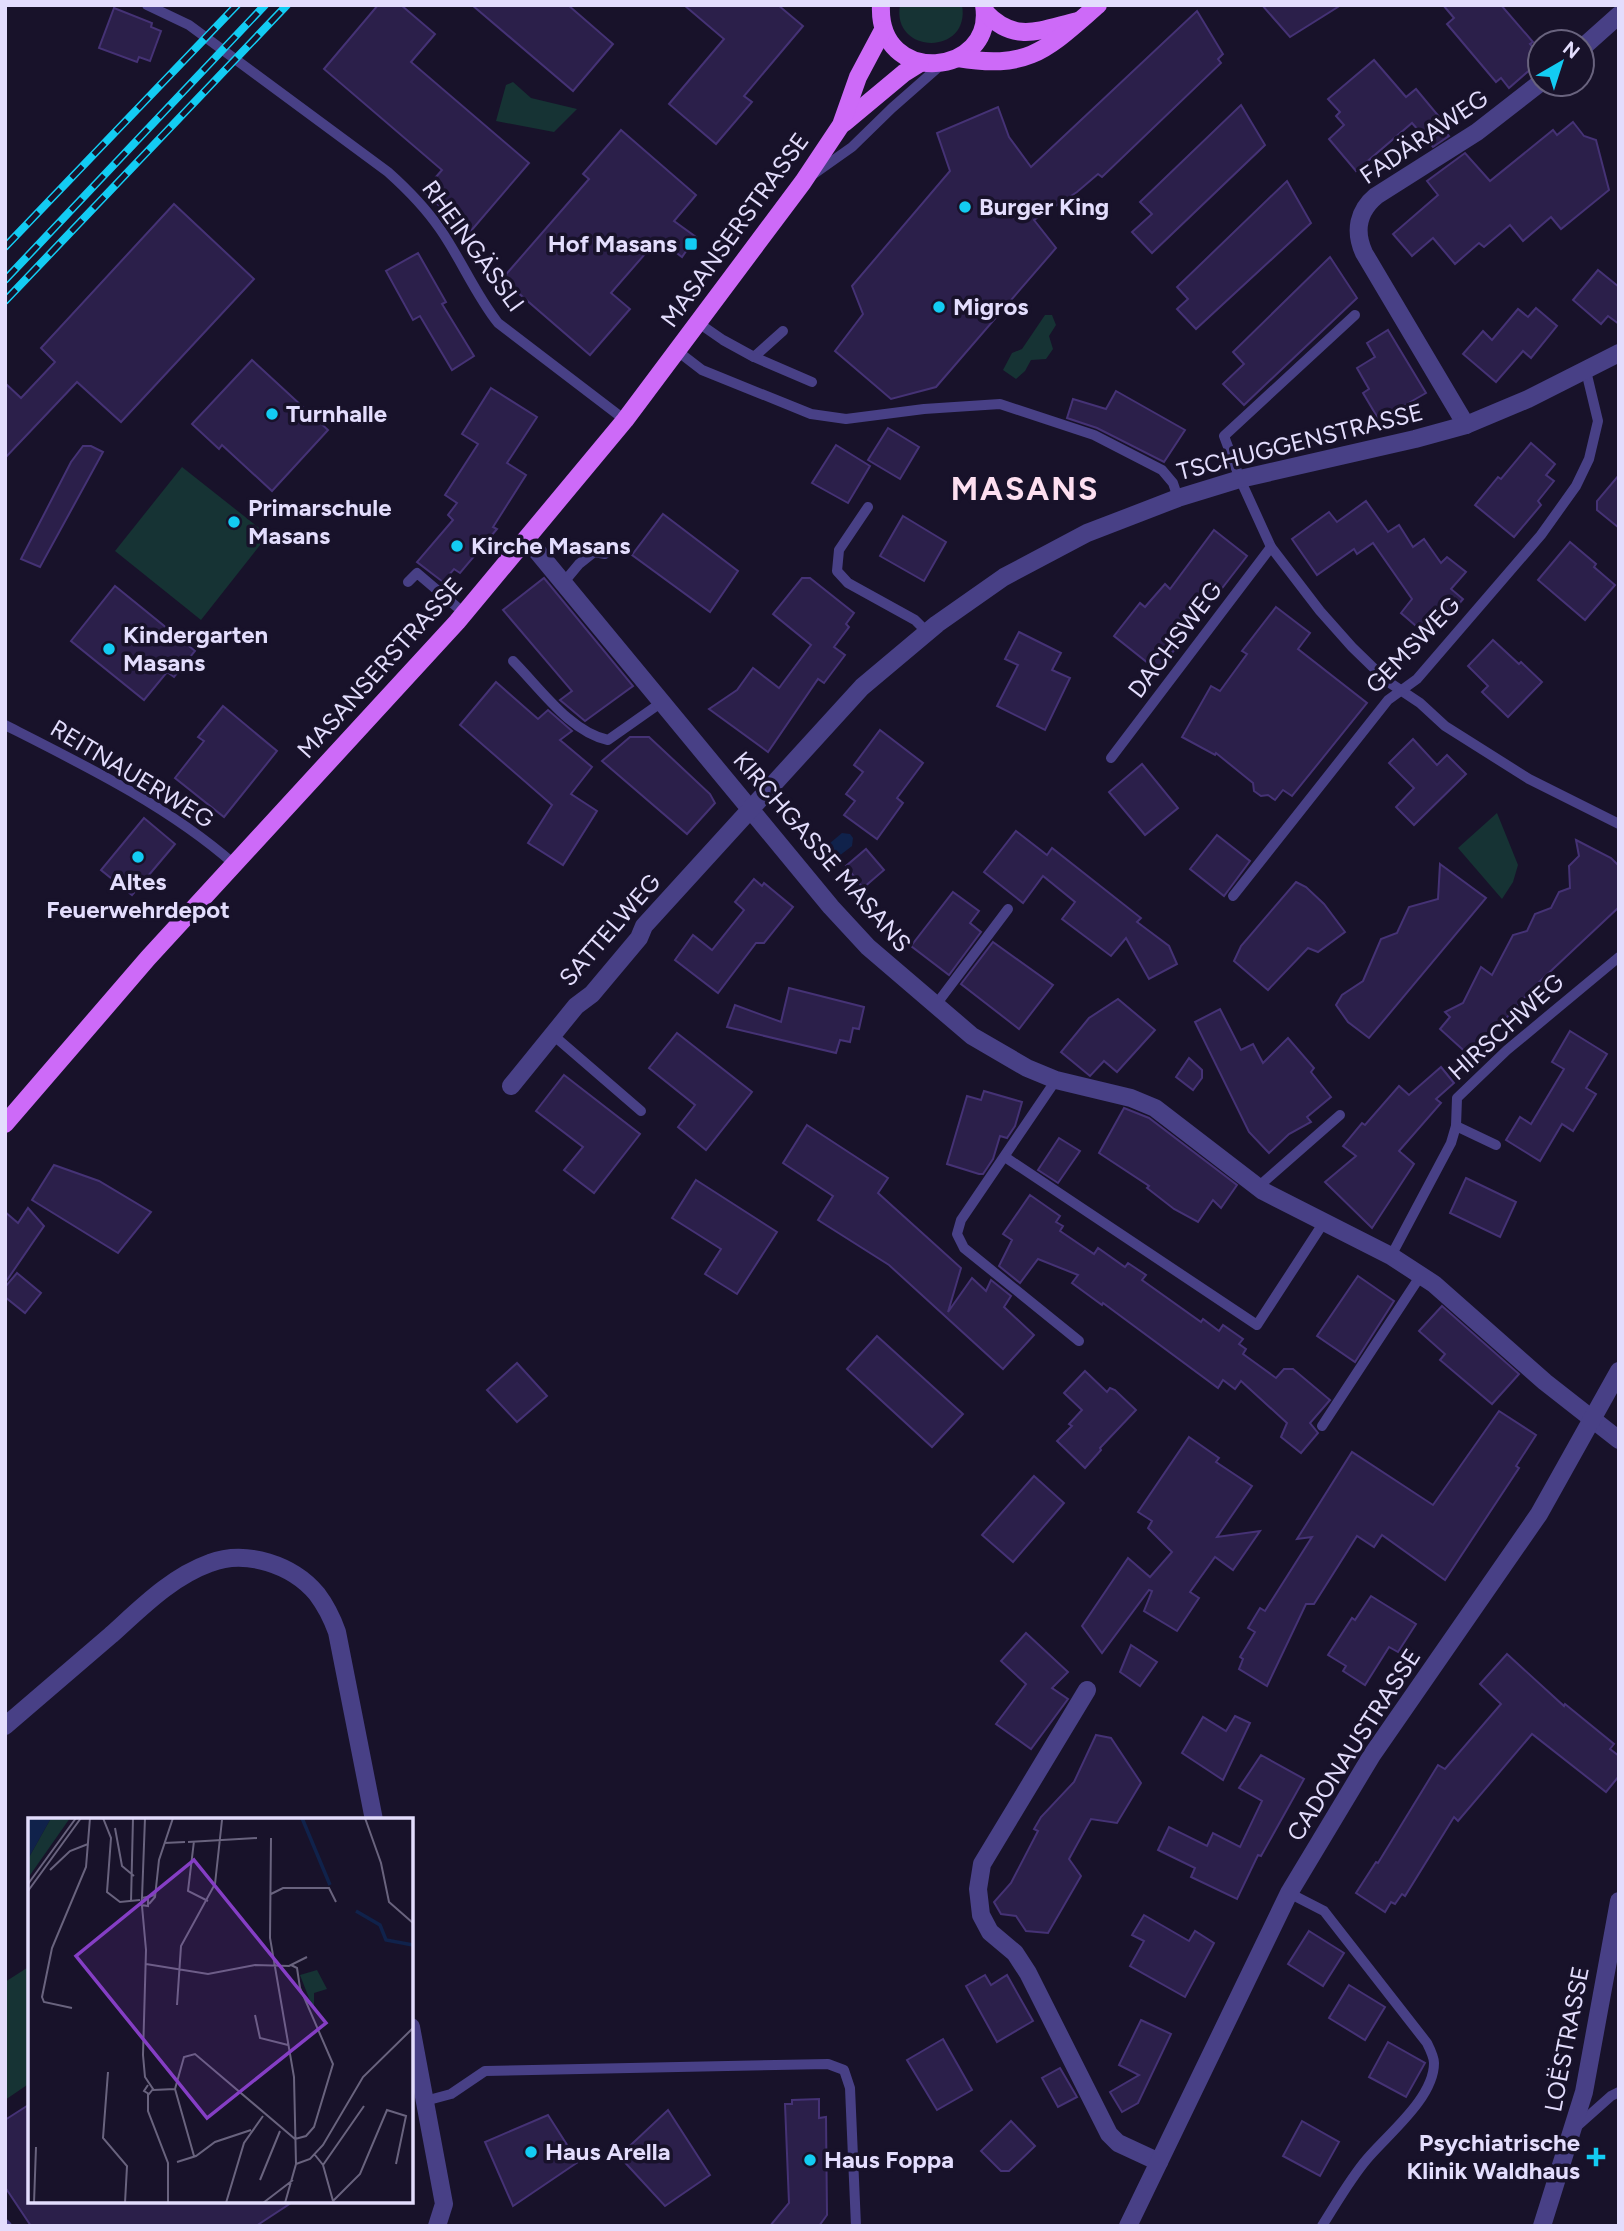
<svg xmlns="http://www.w3.org/2000/svg" width="1624" height="2231" viewBox="0 0 1624 2231" font-family="Figtree,sans-serif">
  <style>
    .green { fill: #163334 }
    .water { fill: #10224b }
    .building { fill: #2b1f4a; stroke: #453275; stroke-width: 2 }
    .lines { fill: none; stroke-linecap: round; stroke-linejoin: round }
    .service { stroke: #484086; stroke-width: 10 }
    .minor { stroke: #484086; stroke-width: 18 }
    .primary { stroke: #cd6af8; stroke-width: 18 }
    .rail-casing { stroke: #13ccf3; stroke-width: 8 }
    .rail { stroke: #18122a; stroke-width: 5; stroke-dasharray: 16; stroke-linecap: butt }
    .poi-dot { fill: #13ccf3; stroke: #18122a; stroke-width: 2.5 }
    .labels { text-anchor: middle; stroke-width: 7; stroke-linejoin: round; paint-order: stroke }
    .street-label { font-size: 24px; fill: #e3ddfd; stroke: #18122a }
    .poi-label { font-size: 24px; font-weight: bold; fill: #e3ddfd; stroke: #18122a; text-anchor: start }
    .district-label { font-size: 32px; font-weight: bold; letter-spacing: 2px; fill: #fddff0; stroke: #18122a }
    .inset-river { fill: none; stroke: #10224b; stroke-width: 3.5 }
    .inset-road { fill: none; stroke: #69637e; stroke-width: 2 }
    .view { fill: #853ec5; fill-opacity: 0.15; stroke: #853ec5; stroke-width: 3.5 }
    .inset-edge { fill: none; stroke: #e3ddfd; stroke-width: 3.5 }
  </style>
  <rect width="100%" height="100%" fill="#18122a"/>
  <g class="green">
    <path d="M900,5H962C971,56 891,55 900,5Z"/>
    <polygon points="513,82 531,98 577,109 554,132 496,121 506,85"/>
    <polygon points="1045,315 1052,315 1056,325 1049,336 1053,349 1046,359 1031,360 1025,371 1016,379 1003,370 1012,353 1022,349"/>
    <polygon points="182,467 268,535 201,620 115,551"/>
    <polygon points="1497,813 1518,865 1513,882 1502,899 1458,848"/>
    <polygon points="30,1966 30,2083 5,2100 5,1982"/>
  </g>
  <polygon class="water" points="842,833 850,834 853,838 852,846 826,866 817,854"/>
  <g class="building">
    <polygon points="378,5 401,5 435,34 411,62 529,163 470,232 423,192 442,170 324,69"/>
    <polygon points="472,5 568,5 613,44 573,91"/>
    <polygon points="684,5 778,5 803,26 744,96 752,102 716,144 669,104 724,39"/>
    <polygon points="1262,5 1341,5 1290,37"/>
    <polygon points="1443,5 1501,5 1533,42 1530,44 1540,55 1540,61 1509,88 1501,78 1496,82 1447,24 1454,18"/>
    <polygon points="114,8 152,23 151,27 161,31 150,61 139,57 137,62 99,48"/>
    <polygon points="1197,11 1223,54 1218,59 1221,63 1102,177 1098,174 1077,192 1034,220 1056,248 936,387 891,399 835,351 863,314 852,286 950,171 937,133 998,107 1009,137 1031,167"/>
    <polygon points="1374,60 1406,97 1416,89 1446,125 1442,128 1449,136 1433,147 1412,123 1356,171 1329,139 1344,125 1336,116 1340,112 1328,99"/>
    <polygon points="1241,105 1265,145 1152,253 1132,232 1152,214 1140,202"/>
    <polygon points="1573,122 1584,136 1596,140 1609,190 1561,229 1551,217 1523,241 1510,225 1484,247 1479,243 1455,264 1433,238 1412,256 1393,234 1438,195 1427,181 1465,153 1490,181 1553,130 1557,135"/>
    <polygon points="621,130 696,195 674,221 696,237 682,257 658,239 611,293 630,309 590,355 502,279 589,179 583,174"/>
    <polygon points="1287,181 1311,223 1196,329 1177,309 1188,299 1177,287"/>
    <polygon points="174,204 254,279 121,422 77,382 5,458 5,383 21,398 55,362 41,348"/>
    <polygon points="418,253 446,302 442,304 474,356 452,370 420,316 413,320 386,271"/>
    <polygon points="1330,257 1357,298 1244,405 1223,384 1244,364 1233,352"/>
    <polygon points="1598,270 1619,287 1619,324 1608,316 1601,324 1573,300"/>
    <polygon points="1536,308 1557,326 1531,358 1523,351 1496,382 1463,354 1483,331 1492,340 1518,309 1528,317"/>
    <polygon points="1388,330 1426,393 1379,420 1363,393 1369,389 1357,368 1375,357 1367,343"/>
    <polygon points="252,360 328,430 272,491 222,445 219,449 192,424"/>
    <polygon points="491,388 537,417 507,463 526,475 493,527 497,529 460,573 454,569 443,582 417,562 453,520 448,515 457,503 445,495 478,444 462,434"/>
    <polygon points="1116,391 1185,430 1164,462 1097,428 1067,418 1073,399 1106,409"/>
    <polygon points="888,428 919,447 900,479 868,460"/>
    <polygon points="1531,443 1555,464 1546,475 1554,481 1538,501 1541,505 1514,537 1475,505 1498,477 1501,479"/>
    <polygon points="836,445 870,466 848,503 812,483"/>
    <polygon points="83,446 91,446 103,452 40,567 21,559 71,462"/>
    <polygon points="1619,475 1619,528 1597,510 1597,501"/>
    <polygon points="1366,501 1388,532 1399,525 1413,547 1424,539 1441,563 1447,557 1466,572 1451,589 1463,599 1430,638 1401,613 1412,599 1373,543 1357,554 1354,549 1317,575 1292,539 1329,512 1337,522"/>
    <polygon points="663,514 738,571 710,612 632,555"/>
    <polygon points="903,516 946,542 924,581 880,556"/>
    <polygon points="1214,530 1247,556 1158,671 1114,636 1140,603 1145,607 1165,584 1170,589"/>
    <polygon points="1570,542 1596,564 1594,567 1615,585 1585,620 1538,580"/>
    <polygon points="544,578 633,686 585,721 560,700 572,691 503,610"/>
    <polygon points="802,578 810,578 854,613 846,624 849,627 834,647 845,655 824,683 818,679 768,752 709,709 737,690 753,668 779,688 811,645 773,614"/>
    <polygon points="115,586 195,651 174,677 167,672 144,700 71,641"/>
    <polygon points="1276,607 1310,633 1298,649 1367,703 1292,796 1283,790 1275,800 1268,795 1261,796 1254,791 1253,783 1216,753 1215,755 1182,737 1211,686 1220,691 1247,654 1242,651"/>
    <polygon points="1019,632 1061,653 1052,670 1070,678 1045,730 997,706 1018,665 1005,659"/>
    <polygon points="1493,640 1519,664 1521,662 1542,682 1508,717 1482,692 1488,686 1468,666"/>
    <polygon points="496,682 538,719 548,710 572,731 560,740 592,767 571,794 597,811 563,865 528,843 552,805 460,725"/>
    <polygon points="223,706 277,751 224,817 175,778 204,741 198,737"/>
    <polygon points="880,730 923,763 897,798 903,803 877,839 844,815 855,801 846,794 863,772 854,765"/>
    <polygon points="630,737 649,737 710,794 715,803 687,834 602,761"/>
    <polygon points="1413,739 1437,765 1447,755 1466,774 1414,825 1396,807 1414,788 1389,763"/>
    <polygon points="1142,764 1178,808 1145,835 1109,792"/>
    <polygon points="144,818 175,844 132,895 101,870"/>
    <polygon points="1016,831 1047,855 1052,848 1141,918 1137,922 1169,946 1177,964 1149,979 1126,938 1111,956 1062,919 1075,902 1043,876 1023,903 984,872"/>
    <polygon points="1217,835 1250,861 1224,896 1190,869"/>
    <polygon points="1576,840 1611,858 1619,866 1619,907 1537,984 1471,1057 1440,1029 1450,1017 1445,1012 1463,1003 1481,967 1492,975 1513,935 1527,931 1535,914 1551,908 1559,892 1570,888 1569,866 1579,856"/>
    <polygon points="866,849 884,870 863,888 846,866"/>
    <polygon points="1440,864 1486,898 1369,1038 1348,1022 1336,1005 1342,995 1363,981 1381,939 1397,933 1409,907 1438,899"/>
    <polygon points="754,879 762,886 764,883 793,907 764,943 756,943 718,993 675,960 693,935 712,950 744,910 735,902"/>
    <polygon points="1296,882 1306,887 1324,904 1345,932 1318,952 1308,948 1268,990 1234,961 1241,946"/>
    <polygon points="953,892 979,911 970,923 981,932 949,975 911,946"/>
    <polygon points="993,942 1053,985 1019,1029 961,984"/>
    <polygon points="789,988 864,1007 859,1029 853,1028 850,1042 840,1040 836,1053 727,1027 735,1005 781,1022"/>
    <polygon points="1118,999 1155,1030 1117,1072 1104,1061 1090,1076 1061,1052 1089,1018"/>
    <polygon points="1220,1009 1241,1050 1253,1044 1263,1063 1288,1038 1314,1068 1311,1072 1331,1097 1307,1117 1311,1122 1289,1134 1269,1153 1249,1132 1195,1022"/>
    <polygon points="1570,1031 1607,1054 1586,1088 1596,1094 1573,1131 1562,1124 1540,1161 1506,1140 1520,1117 1531,1124 1564,1069 1552,1062"/>
    <polygon points="677,1033 752,1092 706,1150 678,1127 695,1105 649,1068"/>
    <polygon points="1189,1058 1202,1070 1202,1078 1193,1090 1176,1077"/>
    <polygon points="1441,1067 1454,1083 1436,1099 1441,1103 1399,1151 1414,1164 1372,1228 1325,1182 1356,1156 1343,1146 1362,1123 1365,1125 1399,1086 1409,1095"/>
    <polygon points="564,1075 640,1134 594,1193 564,1170 583,1147 536,1111"/>
    <polygon points="984,1091 1022,1102 1015,1126 1007,1138 1000,1136 993,1159 983,1174 979,1174 947,1164 967,1096 981,1100"/>
    <polygon points="1124,1108 1149,1118 1237,1185 1221,1208 1213,1200 1198,1222 1174,1209 1147,1188 1149,1186 1099,1153"/>
    <polygon points="807,1125 888,1178 878,1193 961,1268 948,1312 972,1278 986,1291 991,1280 1011,1296 1004,1307 1034,1335 1003,1369 889,1265 818,1220 833,1196 783,1163"/>
    <polygon points="1059,1138 1080,1151 1058,1183 1038,1170"/>
    <polygon points="54,1165 99,1181 151,1212 118,1253 32,1200"/>
    <polygon points="1466,1178 1516,1202 1500,1237 1450,1213"/>
    <polygon points="696,1180 777,1232 737,1294 705,1274 721,1249 672,1218"/>
    <polygon points="1030,1195 1060,1216 1056,1222 1063,1226 1060,1231 1094,1254 1098,1248 1125,1267 1128,1263 1146,1275 1142,1280 1201,1322 1203,1319 1219,1331 1223,1325 1243,1339 1239,1344 1246,1349 1243,1354 1276,1378 1284,1369 1293,1369 1330,1400 1310,1423 1318,1433 1301,1453 1281,1437 1287,1423 1241,1381 1235,1389 1223,1380 1218,1388 1103,1303 1102,1305 1072,1283 1078,1275 1038,1259 1020,1283 999,1266 1012,1240 1003,1234"/>
    <polygon points="28,1208 44,1226 5,1283 5,1212 18,1223"/>
    <polygon points="17,1273 41,1293 25,1313 5,1297 5,1287"/>
    <polygon points="1358,1276 1394,1301 1355,1362 1317,1336"/>
    <polygon points="1442,1306 1519,1374 1492,1404 1440,1360 1445,1354 1419,1331"/>
    <polygon points="877,1336 963,1414 932,1447 847,1369"/>
    <polygon points="517,1363 547,1396 517,1422 487,1390"/>
    <polygon points="1085,1371 1107,1392 1110,1388 1115,1390 1136,1410 1100,1448 1101,1450 1085,1468 1057,1441 1072,1426 1069,1424 1082,1410 1064,1393"/>
    <polygon points="1499,1411 1536,1435 1516,1466 1519,1468 1445,1580 1382,1535 1374,1547 1357,1536 1314,1604 1306,1604 1267,1686 1239,1669 1243,1659 1240,1657 1255,1632 1248,1628 1260,1608 1265,1611 1312,1537 1297,1539 1352,1452 1433,1505"/>
    <polygon points="1189,1437 1219,1458 1216,1462 1252,1486 1217,1537 1260,1531 1233,1570 1215,1557 1190,1592 1199,1598 1177,1631 1144,1611 1152,1591 1149,1590 1102,1653 1082,1626 1128,1558 1150,1577 1172,1552 1148,1528 1152,1521 1138,1512"/>
    <polygon points="1034,1476 1064,1503 1013,1562 982,1535"/>
    <polygon points="1371,1596 1416,1624 1398,1652 1389,1647 1365,1685 1343,1671 1346,1666 1328,1655 1352,1618 1355,1620"/>
    <polygon points="1026,1633 1068,1672 1052,1688 1068,1699 1031,1749 996,1724 1026,1684 1001,1661"/>
    <polygon points="1131,1645 1157,1662 1140,1686 1120,1672"/>
    <polygon points="1507,1654 1564,1706 1565,1704 1614,1744 1610,1749 1619,1756 1619,1776 1606,1792 1532,1734 1458,1821 1454,1817 1405,1896 1402,1894 1395,1904 1391,1902 1385,1912 1356,1893 1376,1862 1378,1863 1438,1765 1445,1769 1501,1704 1480,1684"/>
    <polygon points="1235,1716 1250,1723 1223,1780 1182,1753 1203,1717 1226,1731"/>
    <polygon points="1096,1735 1111,1738 1141,1783 1117,1823 1091,1819 1069,1859 1081,1876 1048,1933 1026,1931 1016,1916 1001,1914 994,1902 1011,1883 1038,1831 1034,1829 1041,1817 1074,1782"/>
    <polygon points="1261,1755 1304,1779 1261,1856 1258,1855 1237,1899 1191,1877 1195,1868 1158,1850 1169,1827 1207,1846 1213,1833 1240,1847 1262,1801 1239,1788"/>
    <polygon points="1144,1915 1189,1941 1195,1931 1214,1943 1185,1997 1130,1966 1144,1941 1132,1935"/>
    <polygon points="1309,1931 1344,1953 1323,1986 1288,1964"/>
    <polygon points="985,1975 991,1985 1007,1975 1033,2021 997,2042 966,1986"/>
    <polygon points="1349,1985 1385,2007 1365,2040 1329,2018"/>
    <polygon points="1141,2020 1171,2034 1138,2103 1122,2112 1110,2092 1139,2075 1119,2065"/>
    <polygon points="943,2039 972,2090 937,2110 907,2060"/>
    <polygon points="1388,2042 1425,2063 1406,2097 1369,2077"/>
    <polygon points="1060,2068 1077,2097 1058,2107 1042,2078"/>
    <polygon points="819,2099 819,2118 826,2117 827,2215 819,2226 770,2226 789,2203 785,2104 792,2104 792,2100"/>
    <polygon points="30,2104 30,2201 294,2201 256,2226 31,2226 5,2187 5,2120"/>
    <polygon points="668,2110 710,2175 665,2206 619,2156"/>
    <polygon points="548,2115 578,2162 513,2206 485,2142"/>
    <polygon points="1011,2121 1035,2146 1009,2171 1001,2171 981,2151"/>
    <polygon points="1302,2121 1339,2142 1320,2176 1283,2156"/>
  </g>
  <g class="lines">
    <g class="service">
      <path d="M147,5L189,25L388,172C407,189 425,207 440,229C461,259 475,294 498,323L625,420"/>
      <polyline points="811,176 852,147 892,108 942,64"/>
      <polyline points="1355,315 1224,436 1240,479 1271,547 1320,611 1352,647 1387,681 1420,703 1445,726 1529,779 1619,824"/>
      <polyline points="697,322 723,340 754,357 783,331"/>
      <polyline points="676,350 702,370 811,414 846,419 924,409 1000,404 1094,435 1162,470 1173,483 1178,498"/>
      <polyline points="754,357 812,382"/>
      <polyline points="868,507 839,550 837,571 848,583 915,620 927,632"/>
      <polyline points="408,582 417,573 464,613"/>
      <polyline points="564,582 579,564 594,552 605,554"/>
      <path d="M513,661C540,688 570,732 608,740L662,702"/>
      <path d="M5,725C84,765 168,806 234,864"/>
      <polyline points="1111,758 1271,547"/>
      <polyline points="1233,896 1388,700 1417,679 1541,535 1576,486 1589,459 1598,421 1586,371"/>
      <polyline points="935,1006 1008,909"/>
      <polyline points="553,1035 641,1111"/>
      <polyline points="1056,1080 961,1220 957,1234 964,1248 1079,1341"/>
      <polyline points="1456,1126 1496,1145"/>
      <polyline points="1005,1157 1257,1325 1324,1222"/>
      <polyline points="1258,1187 1340,1115"/>
      <polyline points="1391,1256 1451,1143 1456,1126 1457,1098 1507,1050 1619,957"/>
      <polyline points="1322,1426 1421,1275"/>
      <path d="M1289,1893L1324,1911L1427,2043C1430,2049 1434,2057 1434,2063C1434,2098 1388,2134 1367,2159C1350,2179 1336,2204 1322,2226"/>
      <polyline points="425,2101 451,2094 485,2071 828,2064 844,2070 850,2088 856,2226"/>
      <polyline points="1575,2128 1611,2096 1619,2092"/>
      <polyline points="5,2224 7,2226"/>
    </g>
    <g class="minor">
      <polyline points="1582,48 1619,15"/>
      <path d="M1466,425L1364,253C1354,231 1358,211 1376,196L1477,132L1540,83"/>
      <polyline points="527,539 831,907 868,947 972,1036 1027,1068 1056,1080 1131,1098 1155,1108 1263,1191 1391,1256 1434,1284 1545,1382 1619,1440"/>
      <polyline points="511,1086 576,1006 592,994 639,938 644,926 862,687 937,624 1004,577 1087,533 1178,498 1240,479 1415,439 1466,425 1528,399 1619,353"/>
      <polyline points="1087,1690 982,1864 978,1889 981,1915 990,1932 1015,1953 1028,1973 1109,2134 1118,2143 1159,2162"/>
      <path d="M5,1726C40,1696 76,1665 111,1635C141,1608 171,1577 210,1563C246,1549 293,1565 317,1594C326,1606 332,1618 337,1632L374,1820"/>
      <polyline points="411,2027 444,2204 437,2226"/>
      <polyline points="1128,2226 1289,1893 1372,1755 1539,1514 1619,1371"/>
      <polyline points="1542,2226 1584,2092 1619,1901"/>
    </g>
    <g class="primary">
      <path d="M881,5C877,88 996,77 984,5"/>
      <path d="M985,12C1015,44 1040,30 1078,21"/>
      <path d="M958,58C1030,70 1047,49 1098,5"/>
      <polyline points="844,123 904,73 920,63"/>
      <polyline points="5,1124 148,958 457,622 625,420 803,182 841,125 858,77 883,30"/>
    </g>
    <g class="rail-casing">
      <g id="rail">
        <polyline points="5,247 237,5"/>
        <polyline points="5,280 265,5"/>
        <polyline points="5,301 287,5"/>
      </g>
    </g>
    <use href="#rail" class="rail"/>
  </g>
  <g class="poi-dot">
    <circle cx="965" cy="207" r="7"/>
    <rect x="684" y="237" width="14" height="14" rx="3.5"/>
    <circle cx="939" cy="307" r="7"/>
    <circle cx="272" cy="414" r="7"/>
    <circle cx="234" cy="522" r="7"/>
    <circle cx="457" cy="546" r="7"/>
    <circle cx="109" cy="649" r="7"/>
    <circle cx="138" cy="857" r="7"/>
    <circle cx="531" cy="2152" r="7"/>
    <path d="M1592.5 2146.5h7v7h7v7h-7v7h-7v-7h-7v-7h7z"/>
    <circle cx="810" cy="2160" r="7"/>
  </g>
  <g class="labels">
    <g class="street-label">
      <text transform="translate(1424 137) rotate(-34)" y="8">FADÄRAWEG</text>
      <text transform="translate(735 230) rotate(-54)" y="8">MASANSERSTRASSE</text>
      <text transform="translate(473 246) rotate(54)" y="8">RHEINGÄSSLI</text>
      <text transform="translate(1300 442) rotate(-14)" y="8">TSCHUGGENSTRASSE</text>
      <text transform="translate(1175 640) rotate(-53)" y="8">DACHSWEG</text>
      <text transform="translate(1413 645) rotate(-46)" y="8">GEMSWEG</text>
      <text transform="translate(380 668) rotate(-48)" y="8">MASANSERSTRASSE</text>
      <text transform="translate(132 774) rotate(31)" y="8">REITNAUERWEG</text>
      <text transform="translate(822 852) rotate(49)" y="8">KIRCHGASSE MASANS</text>
      <text transform="translate(610 930) rotate(-49)" y="8">SATTELWEG</text>
      <text transform="translate(1506 1027) rotate(-42)" y="8">HIRSCHWEG</text>
      <text transform="translate(1354 1745) rotate(-57)" y="8">CADONAUSTRASSE</text>
      <text transform="translate(1567 2039) rotate(-79)" y="8">LOËSTRASSE</text>
    </g>
    <g class="poi-label">
      <text x="979" y="215">Burger King</text>
      <text x="677" y="252" text-anchor="end">Hof Masans</text>
      <text x="953" y="315">Migros</text>
      <text x="286" y="422">Turnhalle</text>
      <text x="248" y="516">Primarschule<tspan x="248" dy="28">Masans</tspan></text>
      <text x="471" y="554">Kirche Masans</text>
      <text x="123" y="643">Kindergarten<tspan x="123" dy="28">Masans</tspan></text>
      <text x="138" y="890" text-anchor="middle">Altes<tspan x="138" dy="28">Feuerwehrdepot</tspan></text>
      <text x="1580" y="2151" text-anchor="end">Psychiatrische<tspan x="1580" dy="28">Klinik Waldhaus</tspan></text>
      <text x="545" y="2160">Haus Arella</text>
      <text x="824" y="2168">Haus Foppa</text>
    </g>
    <g class="district-label">
      <text x="1025" y="500">MASANS</text>
    </g>
  </g>
  <g transform="translate(28 1818)">
    <rect width="385" height="385" fill="#18122a"/>
    <path d="M23,0H42L0,60V41ZM289,152L299,171L286,175V193L272,157Z" fill="#163334"/>
    <path d="M0,0H23L0,41Z" fill="#10224b"/>
    <path class="inset-river" d="M274,0L302,67M328,93L352,107L358,122L385,127"/>
    <path class="inset-road" d="M75,0L83,20L79,74L92,84L112,82M337,0L353,45L361,84L385,105M87,10L94,48L106,58M243,20L242,120L266,259L268,346L257,385M166,23L160,73L180,83M160,24L229,20M136,25L157,24M22,52L42,33L60,26M0,66L48,0M0,73L53,0M243,76L255,70H301L308,84M114,80L117,0M120,81V88L113,87L114,80L127,77M103,84L105,0M121,86L127,79L131,42L145,0M114,88L118,132L115,237L117,259L125,271L121,276L116,273L120,267M118,146L180,156L227,147L261,148L279,139M263,147L269,150L272,170L305,246L286,309L278,318L267,321M149,187L153,128L187,66L194,2M44,190L16,184L14,179L24,130L58,49L62,0M227,197L232,220L260,227M80,254L75,320L99,348L97,385M147,271L156,239L167,236L267,321M147,271L166,338M125,272L147,271M120,276V293L140,345V385M287,337L295,347L305,383M149,344L168,338L187,324L223,312M268,346L282,341L295,327L335,259L385,210M295,347L336,288M232,362L252,313M305,383L332,356L359,292L378,298L368,346M6,385L8,329M198,385L216,325L235,298M235,385L265,362"/>
    <path class="view" d="M166,42L298,205L179,300L48,138Z"/>
    <rect width="385" height="385" class="inset-edge"/>
  </g>
  <rect width="1624" height="2231" fill="none" stroke="#e3ddfd" stroke-width="14"/>
  <g transform="translate(1561 63) rotate(39)"><circle r="33" fill="#18122a" stroke="#69637e" stroke-width="2"/>
  <path d="M0-5L12 26L0 18L-12 26Z" fill="#13ccf3"/>
  <text y="-10" font-size="19" font-weight="bold" text-anchor="middle" fill="#e3ddfd">N</text>
  </g>
</svg>
